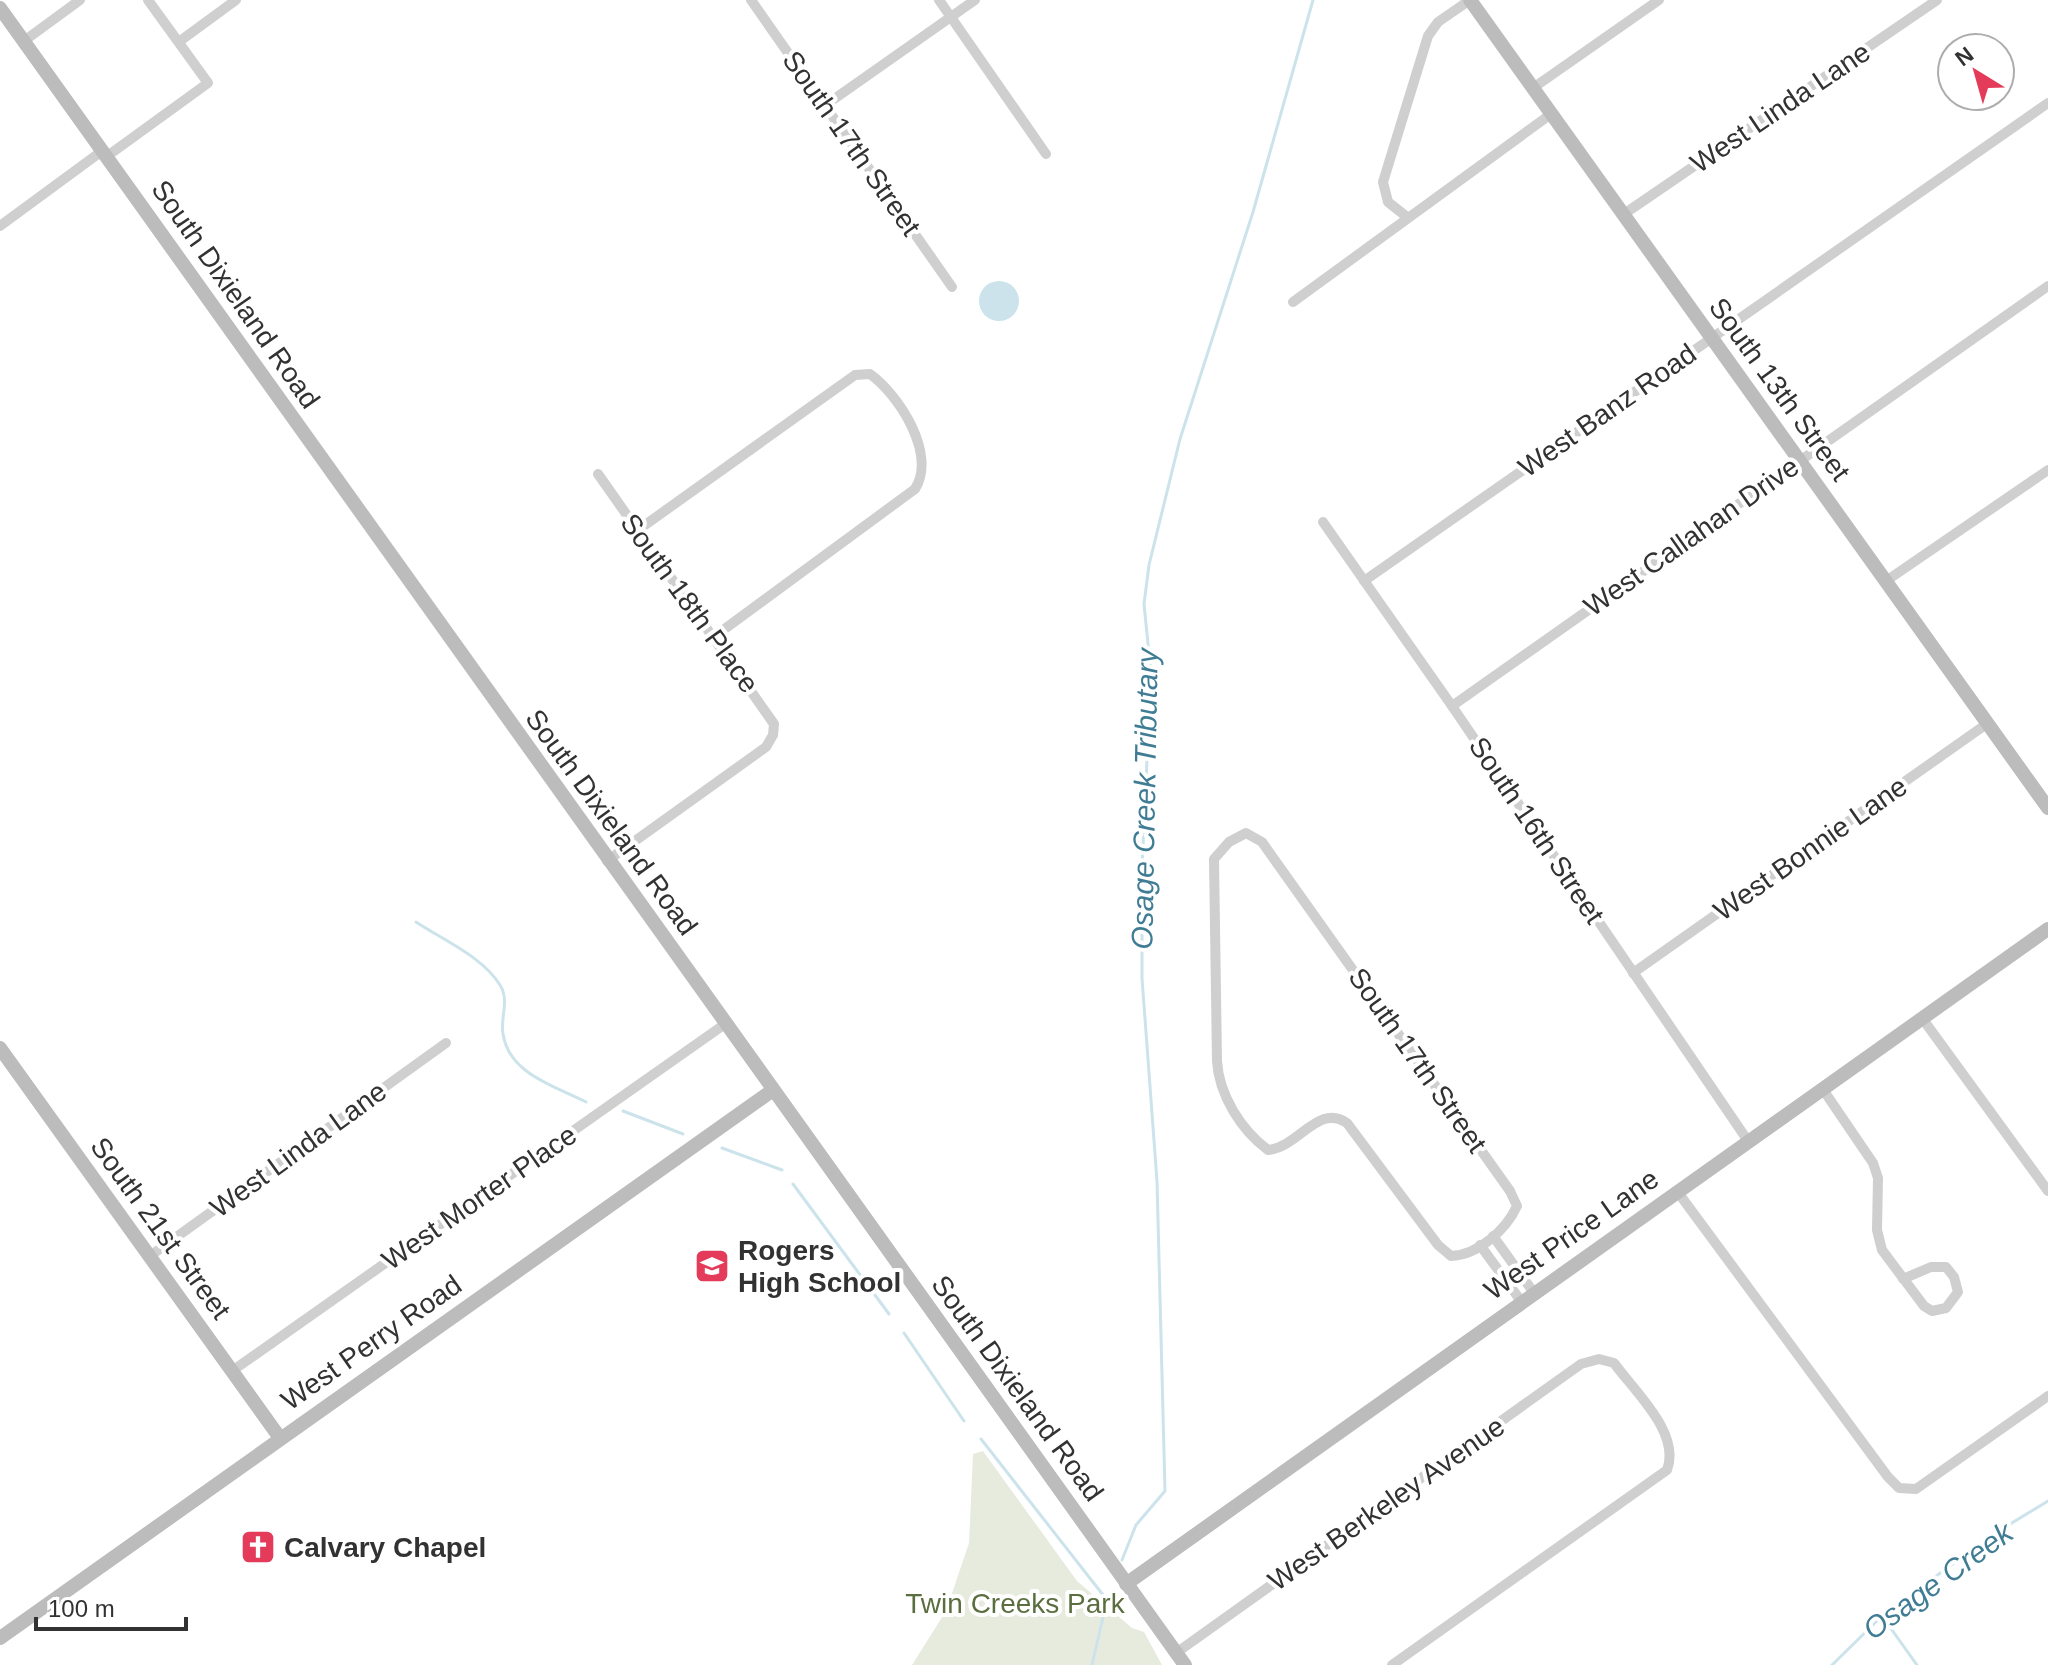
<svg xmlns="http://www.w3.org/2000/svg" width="2048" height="1665" viewBox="0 0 2048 1665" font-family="Helvetica,sans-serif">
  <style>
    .park { fill: #e7ebde }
    .water { fill: #cce3eb }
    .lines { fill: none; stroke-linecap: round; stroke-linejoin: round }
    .stream { stroke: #cce3eb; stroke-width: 3 }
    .street { stroke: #cfcfcf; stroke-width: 10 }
    .secondary { stroke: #bcbcbc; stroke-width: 14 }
    .labels { text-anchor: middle; stroke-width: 8; stroke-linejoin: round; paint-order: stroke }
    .street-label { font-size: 28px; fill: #323232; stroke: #fff }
    .poi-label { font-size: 28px; font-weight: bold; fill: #323232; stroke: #fff; text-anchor: start }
    .park-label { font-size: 28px; fill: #5b6e3f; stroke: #fff }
    .water-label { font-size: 30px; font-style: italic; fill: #407d95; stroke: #fff }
  </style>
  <rect width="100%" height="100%" fill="#fff"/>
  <polygon class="park" points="983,1451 1077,1581 1132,1628 1144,1632 1162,1665 912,1665 946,1611 969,1543 973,1454"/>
  <circle class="water" cx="999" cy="301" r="20"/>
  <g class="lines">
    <g class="stream">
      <path d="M416,922C443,940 483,957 500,985C510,1001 500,1017 503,1034C509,1074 555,1086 586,1102"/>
      <polyline points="623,1111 683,1134"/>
      <polyline points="722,1148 782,1170"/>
      <polyline points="793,1184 889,1314"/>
      <polyline points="904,1333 964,1421"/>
      <polyline points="981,1439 1107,1600 1092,1665"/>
      <polyline points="1122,1560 1136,1525 1165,1491 1157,1181 1142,978 1142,867 1151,674 1144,604 1149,565 1180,439 1253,212 1313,0"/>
      <polyline points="1882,1616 1917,1665"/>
      <polyline points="1832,1665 1882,1616 1992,1535 2048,1501"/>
    </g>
    <g class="street">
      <polyline points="751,0 952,287"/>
      <polyline points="939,0 1046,154"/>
      <polyline points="24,41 80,0"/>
      <polyline points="180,41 236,0"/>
      <polyline points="1533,88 1659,0"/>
      <polyline points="827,104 975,0"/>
      <polyline points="106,157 208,83 148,0"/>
      <polyline points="1624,214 1937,0"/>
      <polyline points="1407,217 1388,202 1383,182 1428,36 1438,22 1470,0"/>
      <polyline points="0,226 102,151"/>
      <polyline points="1293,302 1551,114"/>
      <polyline points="598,474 774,724 773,735 766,747 607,861"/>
      <polyline points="1323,522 1452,706 1748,1141"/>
      <path d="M638,530L855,375L870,374C899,395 937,454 915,489L715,636"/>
      <polyline points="1364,581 2048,103"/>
      <polyline points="1886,581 2048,470"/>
      <polyline points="1452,706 2048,286"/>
      <path d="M1246,833L1262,842L1510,1191L1517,1206C1506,1230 1478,1255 1451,1256L1438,1245L1347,1123C1318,1103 1299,1147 1268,1150C1241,1130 1219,1095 1217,1061L1214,859L1229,842Z"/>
      <polyline points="1633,973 1988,723"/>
      <polyline points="1922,1018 2048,1191"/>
      <polyline points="1822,1088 1873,1163 1878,1178 1877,1230 1882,1250 1924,1306 1932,1311 1946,1308 1958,1292 1954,1277 1946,1267 1931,1267 1903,1279"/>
      <polyline points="1677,1191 1888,1477 1899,1488 1916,1489 2048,1396"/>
      <polyline points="1493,1236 1534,1293"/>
      <polyline points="1480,1245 1521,1301"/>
      <polyline points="150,1256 446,1043"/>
      <polyline points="232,1371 725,1024"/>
      <path d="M1176,1653L1581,1364L1599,1359L1614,1363C1635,1392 1681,1433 1667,1470L1392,1665"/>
    </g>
    <g class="secondary">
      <polyline points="1470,0 2048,808"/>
      <polyline points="0,8 1185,1665"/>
      <polyline points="0,1048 280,1438"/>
      <polyline points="1126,1584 2048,929"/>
      <polyline points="0,1638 773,1090"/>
    </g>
  </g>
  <defs>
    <g id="school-square" transform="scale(1.8)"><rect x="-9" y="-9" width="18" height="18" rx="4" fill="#e33b59" stroke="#fff"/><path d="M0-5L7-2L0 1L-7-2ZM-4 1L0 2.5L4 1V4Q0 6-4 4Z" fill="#fff"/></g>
    <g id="church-square" transform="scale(1.8)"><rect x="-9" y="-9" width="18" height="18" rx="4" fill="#e33b59" stroke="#fff"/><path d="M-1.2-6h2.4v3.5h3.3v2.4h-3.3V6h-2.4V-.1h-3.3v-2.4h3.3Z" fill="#fff"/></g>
  </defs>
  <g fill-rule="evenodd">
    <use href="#school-square" x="712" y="1266"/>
    <use href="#church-square" x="258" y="1547"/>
  </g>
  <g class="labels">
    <g class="street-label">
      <text transform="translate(1780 107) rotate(-34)" y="10">West Linda Lane</text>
      <text transform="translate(852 143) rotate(55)" y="10">South 17th Street</text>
      <text transform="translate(236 294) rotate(55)" y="10">South Dixieland Road</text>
      <text transform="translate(1780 389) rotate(54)" y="10">South 13th Street</text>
      <text transform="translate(1607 410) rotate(-35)" y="10">West Banz Road</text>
      <text transform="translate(1691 536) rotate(-35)" y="10">West Callahan Drive</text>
      <text transform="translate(690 603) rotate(54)" y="10">South 18th Place</text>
      <text transform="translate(612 822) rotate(54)" y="10">South Dixieland Road</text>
      <text transform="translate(1537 830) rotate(56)" y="10">South 16th Street</text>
      <text transform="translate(1810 848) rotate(-35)" y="10">West Bonnie Lane</text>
      <text transform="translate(1418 1060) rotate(55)" y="10">South 17th Street</text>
      <text transform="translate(298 1149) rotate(-36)" y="10">West Linda Lane</text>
      <text transform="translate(479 1197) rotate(-35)" y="10">West Morter Place</text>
      <text transform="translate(161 1228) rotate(54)" y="10">South 21st Street</text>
      <text transform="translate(1571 1234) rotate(-35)" y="10">West Price Lane</text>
      <text transform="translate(371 1342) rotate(-35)" y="10">West Perry Road</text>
      <text transform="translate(1018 1388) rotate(54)" y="10">South Dixieland Road</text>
      <text transform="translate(1386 1503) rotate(-35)" y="10">West Berkeley Avenue</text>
    </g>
    <g class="poi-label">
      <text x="738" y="1260">Rogers<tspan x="738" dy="32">High School</tspan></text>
      <text x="284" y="1557">Calvary Chapel</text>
    </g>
    <g class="park-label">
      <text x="1015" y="1613">Twin Creeks Park</text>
    </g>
    <g class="water-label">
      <text transform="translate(1145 799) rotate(-89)" y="10">Osage Creek Tributary</text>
      <text transform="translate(1938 1581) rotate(-36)" y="10">Osage Creek</text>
    </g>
  </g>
  <g transform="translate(1976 72) rotate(323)"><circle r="38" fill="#ffffff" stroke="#adadad" stroke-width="2"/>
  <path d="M0-6L14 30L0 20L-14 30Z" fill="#e33b59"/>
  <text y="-12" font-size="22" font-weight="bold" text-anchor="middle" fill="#323232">N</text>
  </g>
  <path d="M36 1617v12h150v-12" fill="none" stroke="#323232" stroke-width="4"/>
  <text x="48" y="1617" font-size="24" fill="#323232" stroke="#ffffff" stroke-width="6" paint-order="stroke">100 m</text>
</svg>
